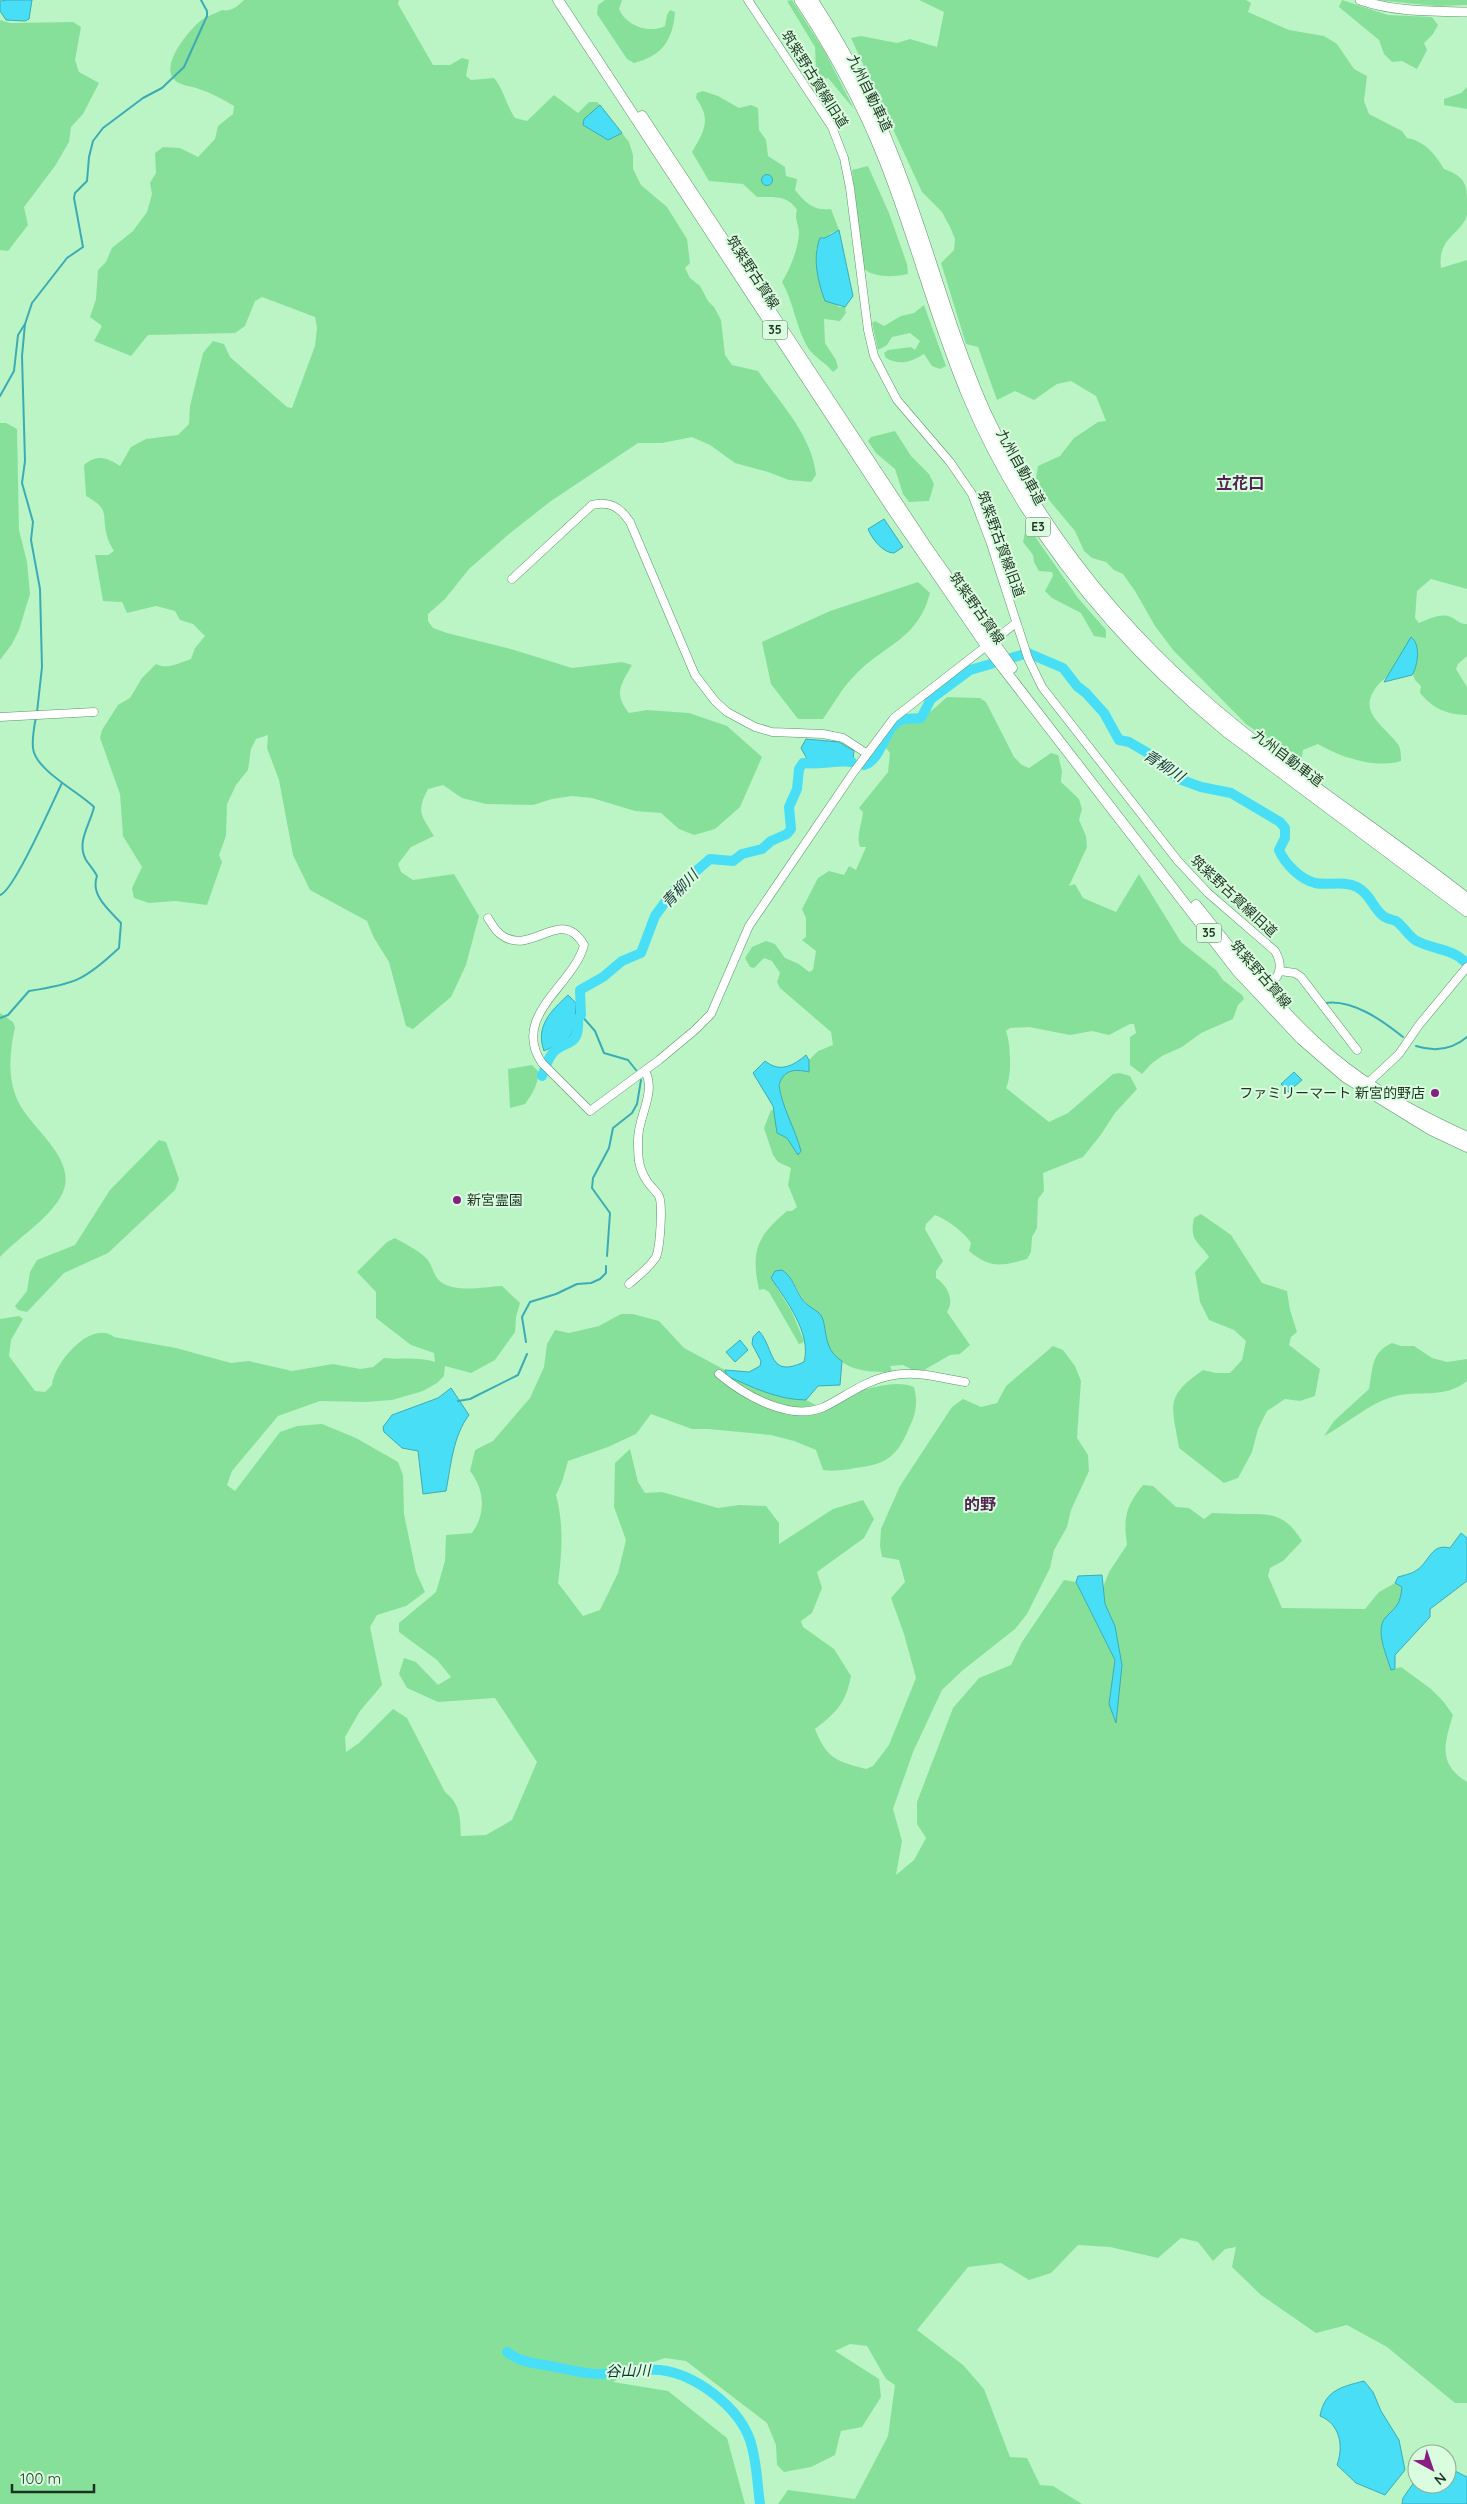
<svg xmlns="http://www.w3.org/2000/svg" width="1467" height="2504" viewBox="0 0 1467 2504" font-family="Quicksand,'Noto Sans JP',sans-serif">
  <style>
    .green { fill: #87e09a }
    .water { fill: #48dff6; stroke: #3babb6 }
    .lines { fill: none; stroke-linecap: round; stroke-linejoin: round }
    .stream { stroke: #3babb6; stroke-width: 2 }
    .river { stroke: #48dff6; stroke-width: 10 }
    .tertiary-casing { stroke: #5c9367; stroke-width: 9 }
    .secondary-casing { stroke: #5c9367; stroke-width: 10 }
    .primary-casing { stroke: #5c9367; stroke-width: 11 }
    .motorway-casing { stroke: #5c9367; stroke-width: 12 }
    .tertiary { stroke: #fff; stroke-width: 8 }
    .secondary { stroke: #fff; stroke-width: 9 }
    .primary { stroke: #fff; stroke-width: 10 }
    .motorway { stroke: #fff; stroke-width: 11 }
    .poi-dot { fill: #881e84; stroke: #dafcdf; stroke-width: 2 }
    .labels { text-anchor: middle; stroke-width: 4; stroke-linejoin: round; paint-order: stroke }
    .shield { fill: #dafcdf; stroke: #556f5a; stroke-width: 1 }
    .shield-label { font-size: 12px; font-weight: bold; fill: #1c3321 }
    .street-label { font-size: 14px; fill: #1c3321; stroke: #dafcdf }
    .poi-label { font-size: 14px; fill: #1c3321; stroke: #dafcdf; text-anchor: end }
    .water-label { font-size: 15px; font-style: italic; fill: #15343a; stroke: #dafcdf }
    .quarter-label { font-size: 16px; font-weight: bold; fill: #552353; stroke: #dafcdf }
  </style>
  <rect width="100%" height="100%" fill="#bbf5c5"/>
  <g class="green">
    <path d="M244,0H399L398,4L433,65H450L462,58L469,60L466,76L471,80L494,78C504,90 506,105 515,118L527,121L554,95L578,113L589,102H597L600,105L593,111L608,140L622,133L629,142L633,155V169L641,185L667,207L687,239L690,263L685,268L690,278L700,286L708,301L714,307L721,320L725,355L732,365L758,371C780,403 812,435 816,475L811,482L789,480L768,472L735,463L710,445L692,437L662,443H638L551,501L509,534L469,569L445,599L428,614V621L433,628L447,633L511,649L572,668L622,662L632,665C621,685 613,693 629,713L647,710L689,713L727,726L762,757L740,807L715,829L694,835L679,829L661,813L635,811L592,798L572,796L552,799L533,805L486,804L462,798L443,785L428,789C416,812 421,815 434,836L411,847L398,864L401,872L413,880L454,874L479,916L466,965L451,997L413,1029L406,1026L389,962L374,938L367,921L310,890L293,855L279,780L267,748L268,735L256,739L251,749L248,770L236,785L227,804L226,836L219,855L222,862L207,905L175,901L149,903L134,898L132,888L142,867L123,836L120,794L100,738L102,730L118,705L130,698L142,678L156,664C167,670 179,663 191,659L195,648L205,636L193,624L180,620L175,611L156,606L127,613L122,602L103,601L95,555H108L114,551C111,546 108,541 107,536C101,514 111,510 86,496L84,465C96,454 107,457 120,466L131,447L146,439L178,435L189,424L190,406L203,353L213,341L224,344L230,357L287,407L292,408L315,346L317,328L315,317L262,297L255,301L245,326L235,333L148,335L131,356L94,341L102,326L90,317L96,299L98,270L106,262L112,248L133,231L147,212L152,194L150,183L156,173L155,153L163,147L180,148L198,157L215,139L218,126L233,114L234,106C223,99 211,93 199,89C192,86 183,86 177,82C157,69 187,33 198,23C204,17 214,14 222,10C231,12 238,6 244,0Z"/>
    <path d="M605,0H622L619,9C626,26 649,34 665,26L667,15L670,10L675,12C673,40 662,56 634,63L627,59L597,14L598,5Z"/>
    <polygon points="792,0 825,52 854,109 828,78 820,81 816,70 815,47 787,1"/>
    <path d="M919,0H1246L1251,3L1248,12L1289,30L1324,36L1337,44L1354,69L1367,76L1364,101L1369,114L1402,131L1407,138C1425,141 1436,155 1444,169C1461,175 1467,181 1467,199C1467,204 1467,210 1467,215C1462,234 1437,237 1441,268L1467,260V589L1431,579L1417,591L1415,618L1419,623C1427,620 1438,614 1448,616C1456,618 1459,625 1467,624V656L1458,664L1456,669L1467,687V715C1445,714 1434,709 1420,693L1421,686L1415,680L1412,672C1394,674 1386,674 1375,689C1357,714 1388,728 1399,746C1401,750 1401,756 1401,761C1375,769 1340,757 1318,744L1303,750L1301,763L1246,724L1173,650L1155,626L1135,591L1123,574L1114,570L1106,562L1092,558L1084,551L1075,531L1049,500L1036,479L1038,466L1060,456L1074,438L1098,422L1106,421L1096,396L1071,381L1057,384L1034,400L1015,391L997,400L978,347L966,344L941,263L954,250L955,239L950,227L942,212L922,192L851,38L861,36L897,43L910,39L937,47L944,12Z"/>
    <polygon points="1342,0 1388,15 1432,17 1438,25 1433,34 1424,43 1427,50 1417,69 1402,61 1392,62 1384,54 1379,40 1339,7"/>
    <polygon points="1376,0 1467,0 1467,5 1436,6"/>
    <polygon points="0,20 10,23 73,22 81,27 75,60 79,72 99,83 83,114 71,127 69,142 55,166 24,207 28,225 8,251 0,250"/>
    <polygon points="1467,87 1467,109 1444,105 1444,99 1461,93"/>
    <path d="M703,91L718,96L739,108L751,105L758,108L759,130L766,140L768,156L785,167L786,176L797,179L795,190C806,203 813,211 831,209L839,230L831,233L816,249L821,290L839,307H845L846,313L840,321L824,319L825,343L836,360L838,368L833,372C826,363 815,358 808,348C796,328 794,303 782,282C790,269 798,249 799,234C799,225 794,219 797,210C788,195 774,197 757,197L743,184L709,181L692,152C704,131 712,120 696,98L697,93Z"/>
    <path d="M868,166L889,213L907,264L908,274C896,277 874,278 864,269L852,170Z"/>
    <path d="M924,305L946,366L940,369L932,366L924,354C911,362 900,366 886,358L884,353L888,350L911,347L915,350L920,341L910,333L892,337L887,345L878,350L872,323L875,321L884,326L901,316L914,313Z"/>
    <polygon points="0,423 6,423 17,429 19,530 27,562 30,594 19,630 12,644 0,660"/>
    <polygon points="895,431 911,456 929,474 934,484 929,501 909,502 903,494 895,469 876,453 868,441 871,437"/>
    <polygon points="1029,528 1078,598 1106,630 1106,638 1094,636 1081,613 1052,598 1045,591 1053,576 1052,572 1039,571 1034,562 1033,555 1023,542 1025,532"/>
    <path d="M918,582L930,593C918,639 886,644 857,673C843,686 833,705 823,719H798L771,684L762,642L830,611Z"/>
    <path d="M947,697L980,698L986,702L1014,757L1022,765L1029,768L1051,753L1058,755L1062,771L1061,782L1079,799L1082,809L1079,820L1086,836L1087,847L1069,886L1075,884L1083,898L1116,912L1139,874L1181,942L1216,970L1223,980L1242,995L1244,999L1238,1005L1233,1019L1201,1033L1182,1047L1162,1056L1151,1064L1142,1074L1130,1065V1037L1136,1033L1134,1024H1130L1109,1035L1092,1031L1070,1035L1029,1027L1010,1028L1006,1031C1011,1045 1012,1076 1006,1088L1049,1122L1068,1113L1113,1074L1120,1073L1130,1076L1137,1089L1115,1113L1100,1136L1083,1157L1043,1173L1044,1191L1038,1199L1037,1228L1032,1237L1031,1252L1027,1259C1001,1266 991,1269 969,1251L971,1243C964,1232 948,1220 935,1215L926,1224L925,1229L943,1261L936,1271V1278C947,1285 955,1300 947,1312L970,1345L960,1354L950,1355L919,1373L903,1365L890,1366L893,1372C867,1373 836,1370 826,1341C823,1332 822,1323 820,1314C799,1306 799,1281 782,1270L771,1278L792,1312L804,1341L802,1343L799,1344L769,1292L764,1289L759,1290C751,1251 756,1237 787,1211H792L797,1207L788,1185L791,1168L778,1162L773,1155L764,1128L771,1110L774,1111L777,1133L787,1138L798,1154L801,1151C795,1127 751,1060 809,1072V1060L818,1051L833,1045L831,1032L780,988L777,982L780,973L772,961L764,958L754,968L750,967L745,958L752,947L766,941L775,944L785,958L799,964L809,972L813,970L816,951L802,940L806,937V918L802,909L818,878L829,871L844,875L849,866L856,870L866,847H860C856,835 862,824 863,812L859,808L888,772L890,753L886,748L887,737L900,723C921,722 932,711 947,697Z"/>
    <path d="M0,1013L13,1022L15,1027C10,1051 7,1075 17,1099C29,1129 83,1160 60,1198C45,1222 19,1237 0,1257Z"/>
    <path d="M532,1065L538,1071C539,1084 532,1094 525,1104L510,1108L508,1069Z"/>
    <polygon points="159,1140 166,1142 179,1179 175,1190 108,1253 64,1273 27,1312 18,1310 15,1306 27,1291 30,1272 37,1260 75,1245 110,1190"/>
    <path d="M1201,1214L1231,1235L1262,1283L1287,1291L1290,1310L1297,1332L1291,1337L1289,1345L1320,1369L1315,1396L1300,1401L1285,1399L1267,1411L1258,1429L1252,1452L1238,1478L1224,1483L1179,1448C1172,1405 1164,1397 1203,1370L1216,1373H1230L1242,1360L1246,1341L1234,1330L1209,1320L1200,1302L1195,1272L1209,1257C1198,1241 1189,1241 1194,1218Z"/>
    <path d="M395,1238C405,1244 419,1250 427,1259C433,1266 433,1276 441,1282C456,1293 484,1287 502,1286L520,1303L516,1317L515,1332L495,1360L471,1373L445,1366L444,1376L437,1383L423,1391L392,1400L366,1402L320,1401L278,1416L232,1471L227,1485L235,1491L280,1432L297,1426L322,1424L356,1438L398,1462L403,1475L404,1514L416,1572L425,1592L406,1606L377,1615L370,1627L382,1685L360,1711L345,1737L346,1752L359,1743L393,1709L407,1718L445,1792C461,1805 460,1817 461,1836L486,1835L512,1820L537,1762L495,1698L438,1702L407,1688L399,1674L404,1658L416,1662L438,1685L451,1677L437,1660L399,1632V1623L436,1592L445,1561L446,1535L472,1533C486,1514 485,1490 470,1471L475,1450L493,1441L530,1398L544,1367L547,1344L555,1330L569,1333L599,1326L621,1314H633L659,1321L684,1348L725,1370L727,1376L782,1397L806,1400L818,1406C842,1397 891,1376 914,1387C918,1403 916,1414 909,1428C898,1454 889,1463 862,1467C848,1469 837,1472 823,1470L816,1450L794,1441L771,1435L708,1429H692L651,1414L636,1434L608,1447L568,1461L562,1482L556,1495C564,1525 562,1553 558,1583L583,1616L600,1610L618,1573L626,1540L614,1507L615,1463L630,1449L638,1482L645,1493L662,1492L718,1508L739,1505L766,1506L779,1523V1544L833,1509L863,1500L874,1519L864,1538L817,1572L822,1588L812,1613L801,1621L803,1627L834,1649L851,1676C846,1703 836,1713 815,1729C827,1759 836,1761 866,1769L873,1766L889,1745L916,1678L904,1634L891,1598L905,1582L899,1560L882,1557L880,1546L881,1529L900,1486L952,1407L963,1399L981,1407L997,1403L1006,1386L1053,1346L1063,1350L1075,1366L1081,1381L1077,1438L1088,1455L1089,1471L1071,1510L1067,1527L1054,1550L1050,1568L1027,1614L1015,1629L963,1670L942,1690L913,1752L893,1809L902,1841L896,1875L914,1860L926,1838L917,1824V1802L953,1708L979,1678L1011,1665L1022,1642L1064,1580L1076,1582L1115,1660L1109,1704L1116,1722L1118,1700L1115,1626L1105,1604L1103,1587L1109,1572L1127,1545C1123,1517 1126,1506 1143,1485L1153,1486L1176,1507L1189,1508L1204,1519L1212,1513C1221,1513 1230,1514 1239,1514C1270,1514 1284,1512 1302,1541L1283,1561L1270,1568L1268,1576L1282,1608L1365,1609L1379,1592L1395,1583L1402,1587L1400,1602L1392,1613L1391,1670L1401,1667L1431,1689L1443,1701L1453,1715C1444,1744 1438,1764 1467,1782V2403H1455L1387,2347L1347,2325L1316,2333L1261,2295L1232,2267L1236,2247L1225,2249L1213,2261L1198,2242L1181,2238L1158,2258L1110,2247L1078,2245L1051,2273L1029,2280L1001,2263L968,2267L917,2330L963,2365L984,2389L1010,2457L1027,2458L1040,2485L1053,2486L1082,2504H778L788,2490L855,2499L888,2436L895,2385L886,2379L867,2346L850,2344L835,2351L879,2379L881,2397L862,2427L841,2431L835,2455L811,2467L784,2472L777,2465L776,2445L767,2423L686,2361L665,2358L650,2363L613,2382L668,2391L727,2438L745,2504H0V1319L19,1316L23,1319L11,1340L9,1356L35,1391L45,1392L52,1385C54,1363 91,1319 114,1337L176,1348L231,1363L249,1361L292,1371L333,1364L360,1369L373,1367L384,1358C401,1360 418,1356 435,1362L434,1353L411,1345L376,1318V1292L357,1272L387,1242Z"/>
    <path d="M1392,1343L1401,1346H1414L1432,1358L1447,1362L1467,1359V1381C1444,1400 1418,1389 1392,1397C1368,1404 1347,1424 1324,1436L1334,1421L1369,1389C1373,1370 1370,1353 1392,1343Z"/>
  </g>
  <g class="water">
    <polygon points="8,0 32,0 29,19 25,21 6,20 0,11 0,1"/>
    <polygon points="600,105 622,133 608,140 583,125 584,119"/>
    <circle cx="767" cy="180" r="5.5"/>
    <path d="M839,230L853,296L845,307L825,301C818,282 812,258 820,238H825Z"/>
    <path d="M884,519L903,547L894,553C883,553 872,539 868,529Z"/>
    <path d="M1411,637C1421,644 1418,666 1412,675L1384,682Z"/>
    <path d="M806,739L839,742L854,751L853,759C837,757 822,762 807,759L801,748Z"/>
    <path d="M568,995L576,1003C574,1038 576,1036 544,1051C535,1026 551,1011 568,995Z"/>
    <path d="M806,1055L809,1060V1072C795,1069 784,1069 779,1085C782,1108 795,1128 801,1151L798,1155L787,1138L777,1133L773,1106L753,1073L765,1061C780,1073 793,1066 806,1055Z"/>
    <polygon points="1294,1072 1302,1080 1288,1092 1281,1084"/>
    <path d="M782,1270C793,1277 795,1289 802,1299C807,1306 813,1308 819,1313C829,1322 820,1348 842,1361L840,1385L818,1386L806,1400C778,1400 752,1387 727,1376L725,1370L749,1372L760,1366L761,1361L752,1344L753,1337L759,1331C775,1349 768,1379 804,1362C812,1334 786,1300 771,1278L775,1271Z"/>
    <polygon points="740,1340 748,1350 735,1362 726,1352"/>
    <path d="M451,1388L469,1415C453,1436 451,1465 446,1491L423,1494L418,1451L402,1448L384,1432L383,1427L392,1415L438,1398Z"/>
    <path d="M1461,1533L1467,1538V1581L1430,1609V1617L1395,1655V1669L1391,1670C1387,1656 1374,1629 1386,1617C1398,1605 1400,1604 1402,1587L1395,1583L1398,1577C1404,1575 1412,1574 1417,1570C1430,1561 1431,1543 1450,1548Z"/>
    <polygon points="1102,1575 1105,1604 1115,1626 1122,1665 1116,1723 1109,1704 1115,1660 1076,1582 1078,1576"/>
    <path d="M1364,2381L1373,2392L1381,2411L1399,2440L1405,2470L1385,2495L1356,2483L1337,2465C1344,2446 1340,2424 1320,2416C1325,2390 1341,2387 1364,2381Z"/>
    <polygon points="1447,2467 1467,2477 1467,2504 1402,2504 1403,2498 1417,2478 1417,2484 1447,2484"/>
  </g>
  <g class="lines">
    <g class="stream">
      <polyline points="0,396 14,371 18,335 25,324"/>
      <polyline points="37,712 42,667 40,589 31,540 33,522 22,483 25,461 22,356 25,324 32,303 67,258 83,247 74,198 75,193 87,181 89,157 93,141 103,128 143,98 162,88 184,67 207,16 207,11 201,0"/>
      <path d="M0,895C14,891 53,801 62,783"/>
      <path d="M1325,1003C1353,999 1383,1021 1403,1037"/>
      <polyline points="581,1015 595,1031 604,1053 628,1060 636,1070"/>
      <path d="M0,1018L8,1015L29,991C75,984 85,980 119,948L121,923C109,910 90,895 97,876C94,870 90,866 86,860C76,842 90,825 94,807C79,792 35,770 33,748C32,738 34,727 36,717"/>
      <path d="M1416,1046C1435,1052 1452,1050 1467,1037"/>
      <polyline points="607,1256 610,1213 592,1188 593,1178 609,1148 613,1128 632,1113 637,1104 641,1080"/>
      <polyline points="526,1342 522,1317 530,1302 556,1294 577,1284 591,1283 600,1279 606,1273 606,1266"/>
      <polyline points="458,1401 470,1399 518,1375 527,1354"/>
    </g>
    <g class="river">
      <path d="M864,765C883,759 883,728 901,720C907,718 915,719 921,718L931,699L970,670L1028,653L1063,668L1077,686L1086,693L1104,713L1119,740L1129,742L1153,756L1179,779L1201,787L1231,793L1280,822L1285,828V838L1279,850C1285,864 1300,879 1315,883C1329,886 1343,880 1357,887C1370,894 1372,906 1382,915C1386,919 1391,919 1396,921C1403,926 1408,935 1415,940C1432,950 1454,948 1467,964"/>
      <path d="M542,1076C545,1069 547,1060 552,1054C563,1039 580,1050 578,1019L581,1015L580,990L603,977L622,961L641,953L655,916L663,905L673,891L710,859L733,861L742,854L762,849L771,841L787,834L791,829L789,807L797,789L799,769L803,763C821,765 835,760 852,762"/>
      <path d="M507,2352C521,2363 534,2363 550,2366C567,2369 582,2374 599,2374C619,2374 639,2368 660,2370C695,2374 738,2406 750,2440C757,2461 757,2483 760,2504"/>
    </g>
    <g class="tertiary-casing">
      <g id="tertiary">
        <path d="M748,0L832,127L844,158L850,188L868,330L874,356L897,400L950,462L972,494L990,541L1028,658L1042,687L1178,861L1208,893L1275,951C1286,970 1277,979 1262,993"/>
        <path d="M512,579L592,505C610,501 620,507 630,522L695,675L715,701L727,712L755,727L772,732L823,734L843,738L866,753"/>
        <polyline points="0,717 94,712"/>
        <path d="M488,918C491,923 495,930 500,934C531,959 560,904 584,945C574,985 510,1016 542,1063L590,1111L659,1060L695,1030L711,1014L749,926L853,773L894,718L1016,623"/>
        <polyline points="1280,971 1295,973 1301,977 1357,1050"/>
        <polyline points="1368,1083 1399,1054 1419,1025 1467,967"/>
        <path d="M629,1284C638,1276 650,1267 656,1257C660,1248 663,1205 659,1196C656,1191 650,1186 647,1181C638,1168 638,1156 638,1141C637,1118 657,1093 645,1071"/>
        <path d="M719,1374C744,1395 790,1422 824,1407C846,1396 865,1381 889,1376C915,1370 940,1378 965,1382"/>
      </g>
    </g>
    <g class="secondary-casing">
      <path id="secondary" d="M1360,0C1394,12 1431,11 1467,12"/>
    </g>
    <g class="primary-casing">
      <g id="primary">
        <polyline points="558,0 890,506 986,646 1237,971 1301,1039 1345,1077 1431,1130 1467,1147"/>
        <polyline points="642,116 928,549 1012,668"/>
        <path d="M1196,905C1237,957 1279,1011 1330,1055C1371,1090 1419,1115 1467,1137"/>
      </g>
    </g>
    <g class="motorway-casing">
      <g id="motorway">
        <path d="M800,0C833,50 861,101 883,156C915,235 935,318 968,396C1024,529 1116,640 1226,731L1467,911"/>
        <path d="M812,0C845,50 872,102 894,158C927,241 948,329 985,412C1036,522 1111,618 1202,698C1285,771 1380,830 1467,899"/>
      </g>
    </g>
    <use href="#tertiary" class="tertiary"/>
    <use href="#secondary" class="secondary"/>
    <use href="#primary" class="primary"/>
    <use href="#motorway" class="motorway"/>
  </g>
  <g class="poi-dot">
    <circle cx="1435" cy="1093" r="5"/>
    <circle cx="457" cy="1200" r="5"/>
  </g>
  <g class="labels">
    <g class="shield">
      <rect x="762.5" y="320.5" width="25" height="19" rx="4"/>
      <rect x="1025.5" y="517.5" width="25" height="19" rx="4"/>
      <rect x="1196.5" y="923.5" width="25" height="19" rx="4"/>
    </g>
    <g class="shield-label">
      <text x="775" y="334">35</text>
      <text x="1038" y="531">E3</text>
      <text x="1209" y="937">35</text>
    </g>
    <g class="street-label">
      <text transform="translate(815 79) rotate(58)" y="5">筑紫野古賀線旧道</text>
      <text transform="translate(870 93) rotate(64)" y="5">九州自動車道</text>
      <text transform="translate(753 272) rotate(57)" y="5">筑紫野古賀線</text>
      <text transform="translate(1021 467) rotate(61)" y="5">九州自動車道</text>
      <text transform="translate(1001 544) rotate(70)" y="5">筑紫野古賀線旧道</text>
      <text transform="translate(977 608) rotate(55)" y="5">筑紫野古賀線</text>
      <text transform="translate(1288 758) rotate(37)" y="5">九州自動車道</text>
      <text transform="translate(1234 896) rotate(43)" y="5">筑紫野古賀線旧道</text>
      <text transform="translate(1261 974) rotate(49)" y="5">筑紫野古賀線</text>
    </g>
    <g class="poi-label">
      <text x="1425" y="1098">ファミリーマート 新宮的野店</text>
      <text x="467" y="1205" text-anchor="start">新宮霊園</text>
    </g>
    <g class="water-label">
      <text transform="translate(1164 766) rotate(33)" y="5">青柳川</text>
      <text transform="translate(680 889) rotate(-47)" y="5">青柳川</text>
      <text transform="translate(628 2371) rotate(-1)" y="5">谷山川</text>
    </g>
    <g class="quarter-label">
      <text x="1240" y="489">立花口</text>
      <text x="980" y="1510">的野</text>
    </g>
  </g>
  <g transform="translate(1432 2469) rotate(140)"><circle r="24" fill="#dafcdf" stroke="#8eac93"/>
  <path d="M0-4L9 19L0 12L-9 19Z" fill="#881e84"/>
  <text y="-8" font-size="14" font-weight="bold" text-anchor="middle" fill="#1c3321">N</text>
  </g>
  <path d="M12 2484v8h82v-8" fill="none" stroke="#1c3321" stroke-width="2.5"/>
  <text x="20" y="2484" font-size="15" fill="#1c3321" stroke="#dafcdf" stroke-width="4" paint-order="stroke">100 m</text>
</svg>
